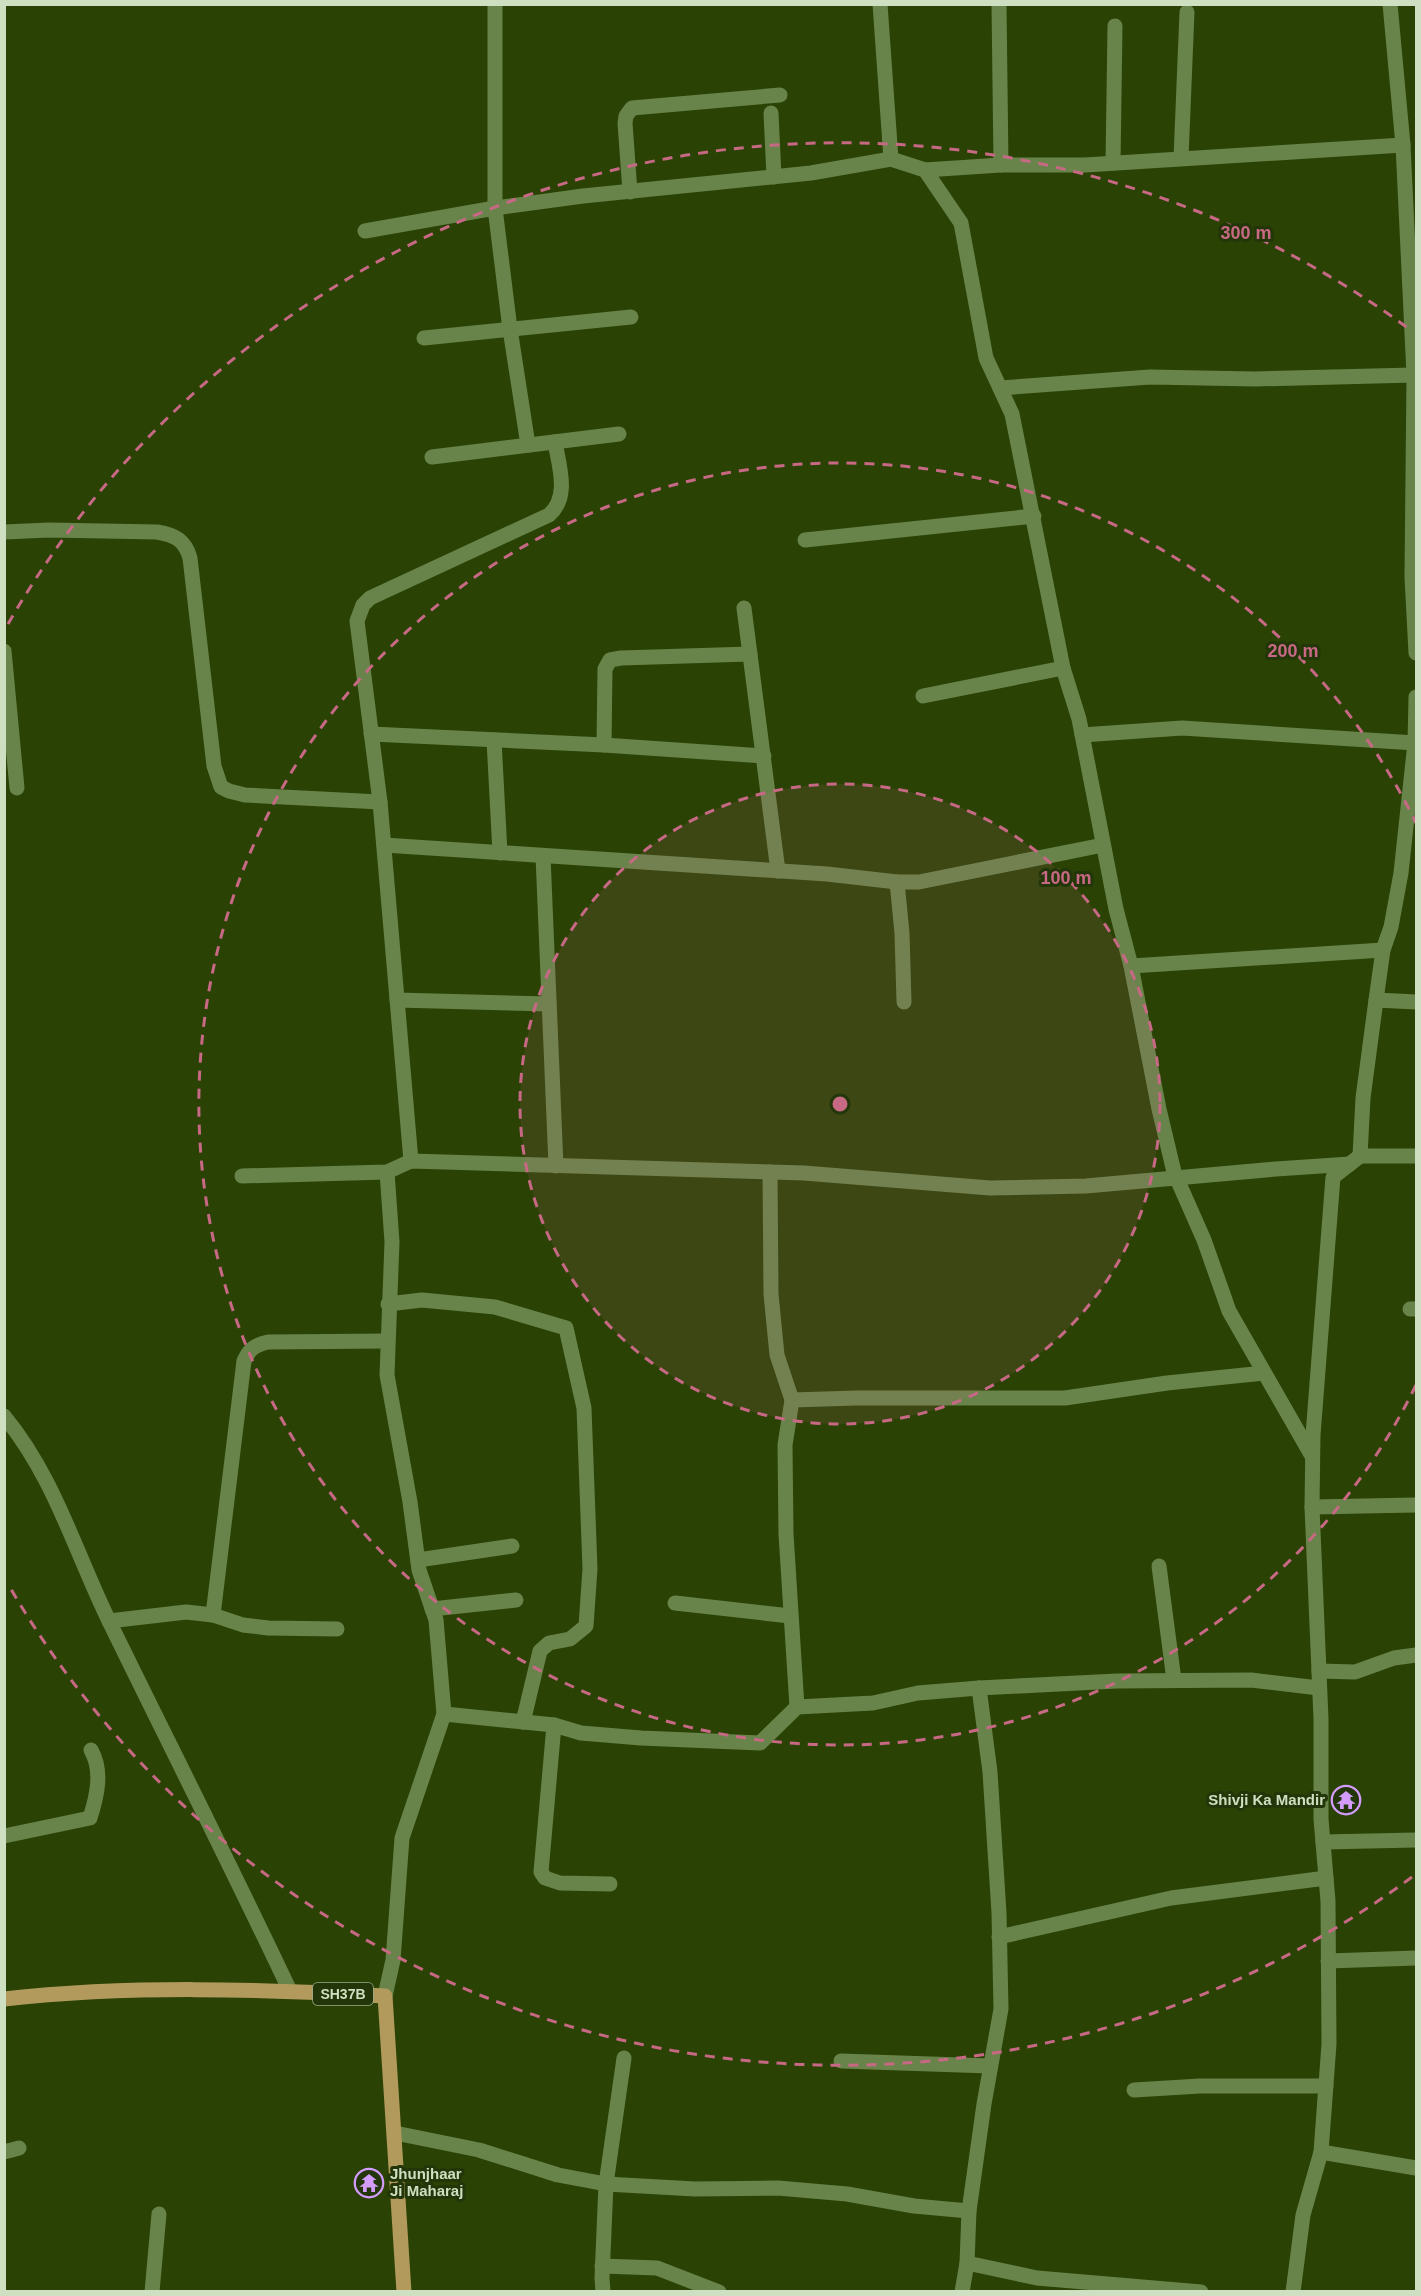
<svg xmlns="http://www.w3.org/2000/svg" width="1421" height="2296" viewBox="0 0 1421 2296" font-family="Arial,sans-serif">
  <style>
    .lines { fill: none; stroke-linecap: round; stroke-linejoin: round }
    .minor { stroke: #68844a; stroke-width: 15 }
    .major { stroke: #b19a5c; stroke-width: 15 }
    .ring { fill: none; stroke: #c76884; stroke-width: 3; stroke-dasharray: 10 8 }
    .labels { text-anchor: middle; stroke-width: 6; stroke-linejoin: round; paint-order: stroke }
    .shield { fill: #233609; stroke: #9bac8a; stroke-width: 1.5 }
    .shield-label { font-size: 14px; font-weight: bold; fill: #cfdfc1 }
    .poi-label { font-size: 15px; font-weight: bold; fill: #cfdfc1; stroke: #233609; text-anchor: end }
    .centre { fill: #c76884; stroke: #233609; stroke-width: 3 }
    .ring-label { font-size: 18px; text-anchor: middle; font-weight: bold; fill: #c76884; stroke: #233609; stroke-width: 6; stroke-linejoin: round; paint-order: stroke }
  </style>
  <rect width="100%" height="100%" fill="#2a4204"/>
  <g class="lines">
    <g class="minor">
      <polyline points="495,4 495,208 510,329 528,445"/>
      <polyline points="880,4 891,159 925,170 961,223 986,358 1012,414 1063,668 1079,719 1116,909 1131,966 1159,1109 1174,1172 1204,1240 1229,1311 1312,1456"/>
      <polyline points="999,4 1001,165"/>
      <polyline points="1390,4 1403,145 1414,375 1412,577 1416,653"/>
      <polyline points="771,113 774,177"/>
      <polyline points="1181,158 1187,12"/>
      <polyline points="1113,163 1115,26"/>
      <polyline points="925,170 1001,165 1085,165 1403,145"/>
      <polyline points="630,192 625,123 626,116 632,108 780,95"/>
      <polyline points="365,231 495,208 583,196 811,173 891,159"/>
      <polyline points="424,338 631,317"/>
      <polyline points="1000,388 1150,377 1255,379 1414,375"/>
      <polyline points="432,457 619,434"/>
      <path d="M4,532L49,530L157,532C175,535 185,540 190,558L214,766L221,787L229,791L245,795L380,802"/>
      <polyline points="805,540 1034,516"/>
      <polyline points="744,608 778,871"/>
      <polyline points="4,651 17,788"/>
      <polyline points="923,696 1063,668"/>
      <polyline points="1416,697 1415,743 1401,873 1391,927 1383,950 1376,1000 1363,1098 1360,1156 1416,1156"/>
      <polyline points="371,734 604,745 764,756"/>
      <polyline points="1082,735 1182,728 1415,743"/>
      <polyline points="494,740 500,853"/>
      <polyline points="604,745 605,669 610,660 621,658 750,654"/>
      <polyline points="384,845 827,874 897,882 919,882 1103,845"/>
      <polyline points="543,856 556,1166"/>
      <polyline points="897,882 902,933 904,1002"/>
      <polyline points="1131,966 1383,950"/>
      <polyline points="397,1000 549,1004"/>
      <polyline points="1376,1000 1416,1002"/>
      <path d="M411,1161L380,802L357,621L363,605L370,598L549,515C570,497 559,466 555,442"/>
      <polyline points="770,1172 771,1294 777,1355 792,1400 785,1445 786,1534 797,1707"/>
      <polyline points="242,1176 387,1172 411,1161 804,1173 990,1188 1086,1186 1276,1169 1350,1164"/>
      <polyline points="388,1304 422,1300 495,1307 566,1328 584,1408 590,1569 586,1626 570,1639 549,1643 540,1651 523,1722"/>
      <polyline points="1410,1309 1416,1309"/>
      <polyline points="792,1400 856,1398 1065,1398 1167,1383 1264,1373"/>
      <path d="M4,1416C54,1476 76,1554 110,1623C170,1746 232,1868 290,1991"/>
      <polyline points="1312,1507 1416,1505"/>
      <polyline points="418,1560 512,1546"/>
      <polyline points="1159,1566 1174,1680"/>
      <polyline points="675,1603 790,1616"/>
      <polyline points="432,1609 516,1600"/>
      <path d="M213,1615L244,1361C249,1349 255,1345 268,1342L387,1341"/>
      <polyline points="109,1621 186,1612 213,1615 243,1625 268,1628 337,1629"/>
      <polyline points="1319,1671 1355,1672 1394,1658 1416,1655"/>
      <polyline points="444,1714 554,1725 581,1733 641,1738 760,1743 797,1707 873,1703 918,1693 979,1688 1117,1681 1251,1680 1319,1688"/>
      <polyline points="554,1725 541,1872 545,1878 560,1883 610,1884"/>
      <path d="M4,1836L90,1818C97,1796 103,1771 91,1750"/>
      <polyline points="1323,1842 1416,1840"/>
      <polyline points="999,1937 1171,1898 1326,1878"/>
      <polyline points="1328,1961 1416,1958"/>
      <polyline points="385,1996 393,1960 402,1838 444,1714 436,1620 419,1570 410,1502 387,1375 392,1242 387,1172"/>
      <polyline points="841,2061 990,2066"/>
      <polyline points="1134,2090 1200,2086 1326,2086"/>
      <polyline points="395,2133 479,2150 558,2175 606,2184 695,2189 778,2188 847,2194 914,2206 969,2211"/>
      <polyline points="4,2152 19,2148"/>
      <polyline points="1321,2152 1416,2168"/>
      <polyline points="967,2263 1037,2278 1201,2292"/>
      <polyline points="602,2266 657,2268 719,2292"/>
      <polyline points="152,2292 159,2214"/>
      <polyline points="603,2292 602,2278 606,2184 624,2058"/>
      <polyline points="962,2292 967,2263 969,2211 984,2104 1001,2009 999,1913 990,1772 979,1688"/>
      <polyline points="1293,2292 1303,2215 1321,2152 1329,2044 1328,1901 1321,1819 1321,1719 1312,1507 1313,1435 1333,1177 1360,1156"/>
    </g>
    <path class="major" d="M4,1999C131,1985 259,1989 385,1996L404,2292"/>
  </g>
  <circle cx="840" cy="1104" r="320" fill="#c76884" fill-opacity=".12"/>
  <g class="ring">
    <circle cx="840" cy="1104" r="320"/>
    <path d="M1416 1385A641 641 0 1 1 1416 823"/>
    <path d="M1412 1877A961 961 0 0 1 8 1584M8 624A961 961 0 0 1 1412 331"/>
  </g>
  <defs>
    <g id="temple-ring" transform="scale(1.5)"><circle r="9.5" fill="#233609" stroke="#d39cfc" stroke-width="1.5"/><path d="M0-6L5-2H3V0L6.5 2.5H4V6H1.5V3h-3V6H-4V2.5H-6.5L-3 0V-2H-5Z" fill="#d39cfc"/></g>
  </defs>
  <g fill-rule="evenodd">
    <use href="#temple-ring" x="1346" y="1800"/>
    <use href="#temple-ring" x="369" y="2183"/>
  </g>
  <g class="labels">
    <rect class="shield" x="313" y="1983" width="60" height="22" rx="4.5"/>
    <g class="shield-label">
      <text x="343" y="1999">SH37B</text>
    </g>
    <g class="poi-label">
      <text x="1325" y="1805">Shivji Ka Mandir</text>
      <text x="390" y="2179" text-anchor="start">Jhunjhaar<tspan x="390" dy="17">Ji Maharaj</tspan></text>
    </g>
  </g>
  <circle cx="840" cy="1104" r="9" class="centre"/>
  <g class="ring-label">
    <text x="1246" y="239">300 m</text>
    <text x="1293" y="657">200 m</text>
    <text x="1066" y="884">100 m</text>
  </g>
  <rect width="1421" height="2296" fill="none" stroke="#cfdfc1" stroke-width="12"/>
</svg>
